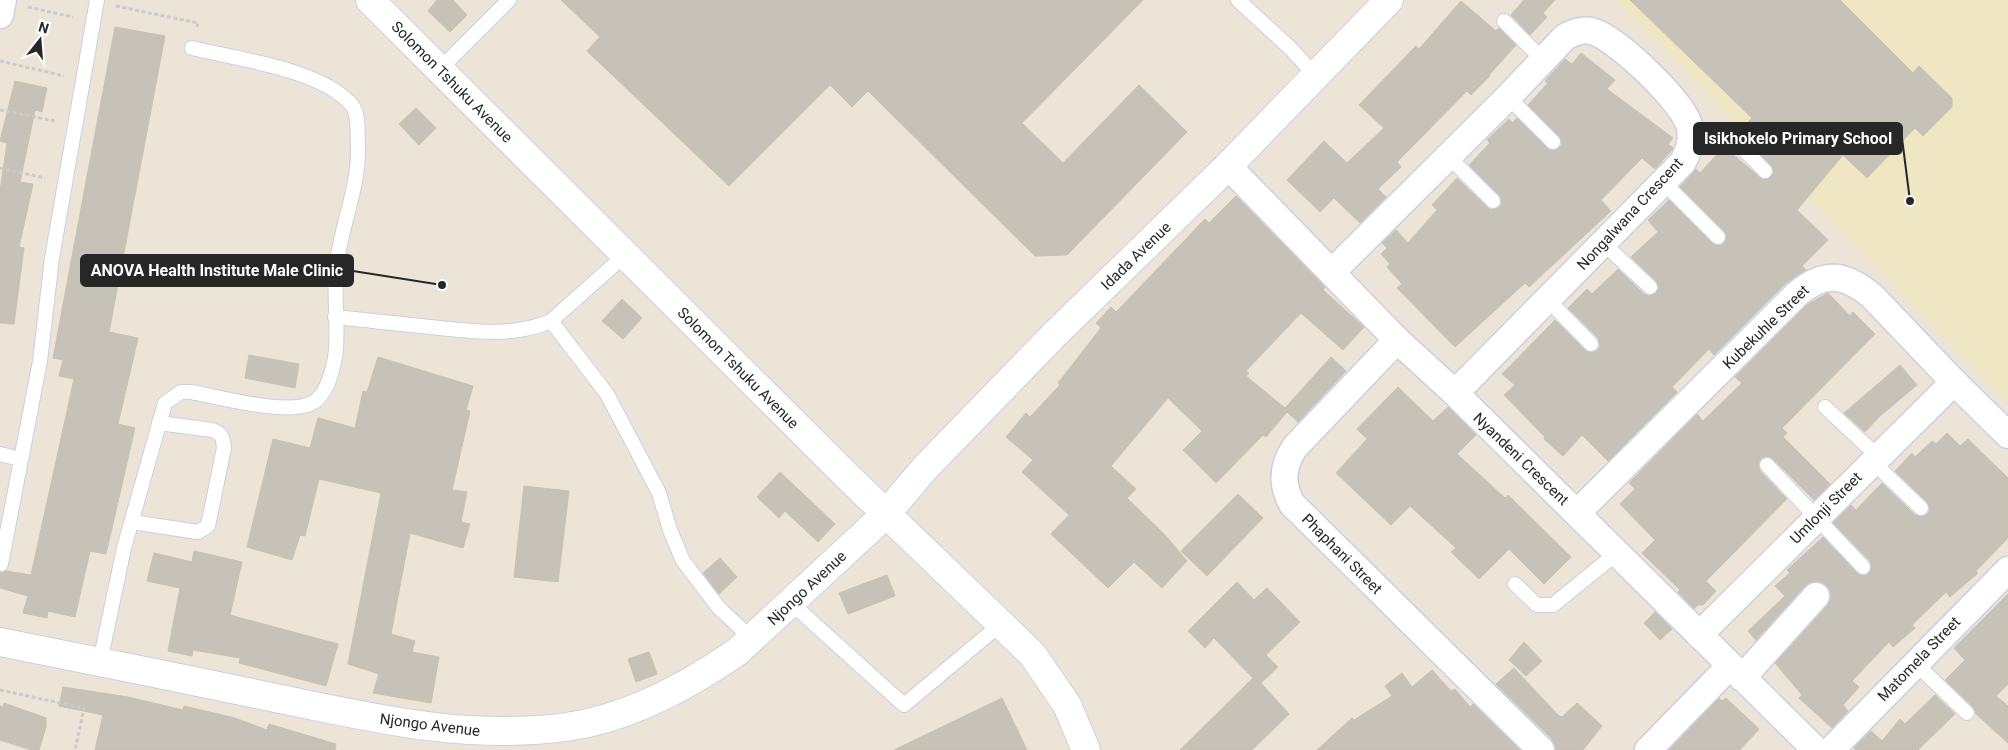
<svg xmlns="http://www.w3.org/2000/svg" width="2008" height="750" viewBox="0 0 2008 750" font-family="Roboto,sans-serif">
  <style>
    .education { fill: #efe6c4 }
    .building { fill: #c7c2b7; stroke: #c7c1b1 }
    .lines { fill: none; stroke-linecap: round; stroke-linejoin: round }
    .lane-casing { stroke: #cdcee2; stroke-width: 16 }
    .street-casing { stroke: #cdcee2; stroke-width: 29 }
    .secondary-casing { stroke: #cdcee2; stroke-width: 30 }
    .path { stroke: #cbcbcb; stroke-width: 3; stroke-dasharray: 4 2.5; stroke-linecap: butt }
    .lane { stroke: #fff; stroke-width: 14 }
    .street { stroke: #fff; stroke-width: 26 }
    .secondary { stroke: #fff; stroke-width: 28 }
    .labels { text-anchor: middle; stroke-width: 5; stroke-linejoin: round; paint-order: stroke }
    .street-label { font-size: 15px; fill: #272727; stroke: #fff }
    .leader { fill: none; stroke: #272727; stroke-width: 2 }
    .callout-dot { fill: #272727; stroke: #fff; stroke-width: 2 }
    .callout { fill: #272727; stroke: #272727; stroke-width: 2 }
    .callout-label { font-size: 16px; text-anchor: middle; font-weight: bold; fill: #fff }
  </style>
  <rect width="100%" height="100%" fill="#ece5d7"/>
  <polygon class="education" points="1615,0 2008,0 2008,402"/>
  <g class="building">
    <polygon points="437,0 453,0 467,15 450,32 428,11"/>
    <polygon points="561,0 1143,0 1022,123 1063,163 1139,85 1187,132 1067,255 1035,256 868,91 852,107 830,85 729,186 587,51 600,37"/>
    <polygon points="1524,0 1555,0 1543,13 1547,17 1530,35 1511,15"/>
    <polygon points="1630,0 1840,0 1913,73 1919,66 1952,98 1952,107 1923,136 1915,128 1867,178 1843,155 1797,210 1828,240 1802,266 1806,270 1786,283 1714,355 1709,349 1672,387 1677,392 1608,461 1582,435 1563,456 1544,439 1545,437 1504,395 1515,385 1502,374 1555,320 1585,350 1589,352 1597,351 1600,346 1598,338 1568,308 1587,289 1592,294 1618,269 1644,294 1649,296 1656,293 1659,288 1656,281 1631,257 1658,232 1648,220 1669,200 1712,243 1720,246 1724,243 1727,235 1724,231 1680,187 1696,169 1700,173 1724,147 1762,179 1768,179 1774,173 1771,165 1737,133 1752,118"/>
    <polygon points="1461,1 1496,31 1499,28 1516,45 1489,75 1490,76 1471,95 1467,91 1397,162 1401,167 1378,189 1386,197 1360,223 1334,198 1320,212 1287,180 1324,141 1347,163 1384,128 1359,105 1416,46 1419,49"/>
    <polygon points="115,27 165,36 109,332 138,338 118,424 135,428 106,554 90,551 75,617 48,611 47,618 23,613 28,596 0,588 0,573 6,571 31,575 74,379 59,376 63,360 53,358"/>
    <polygon points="1581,53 1615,80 1607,89 1673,138 1668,144 1673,148 1671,151 1655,169 1642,158 1601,200 1611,211 1529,287 1525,283 1455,347 1397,288 1402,284 1387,267 1390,264 1381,254 1387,248 1382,243 1396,230 1408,243 1437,210 1432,205 1457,178 1487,207 1491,210 1499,207 1502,203 1499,195 1469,165 1490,143 1487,140 1509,119 1512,123 1517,118 1550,150 1559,148 1562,144 1559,136 1528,105 1548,83 1545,81 1565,59 1572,64"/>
    <polygon points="15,81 47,88 42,112 35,110 20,182 33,184 19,247 24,248 14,324 0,323 0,191 7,143 0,141"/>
    <polygon points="416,108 436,128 419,145 399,124"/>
    <polygon points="1236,196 1325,287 1323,290 1364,327 1343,350 1301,313 1246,371 1249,373 1246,376 1285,408 1331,357 1346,371 1298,422 1287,412 1266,437 1263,435 1216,483 1183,450 1202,431 1168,398 1111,466 1136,489 1127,498 1166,536 1187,561 1162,588 1134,562 1108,588 1051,534 1069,515 1022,472 1033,460 1006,437 1026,413 1030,417 1060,385 1058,383 1101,328 1096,323 1111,307 1116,312 1205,219 1209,223"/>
    <polygon points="1828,293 1850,316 1853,312 1875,334 1782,428 1787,433 1783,437 1830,484 1814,500 1773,459 1769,457 1761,458 1759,463 1760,471 1787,499 1706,581 1716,591 1703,605 1698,605 1694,609 1678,592 1680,590 1642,553 1655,540 1620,504 1635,489 1629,483 1697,414 1703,421 1742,383 1735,377 1807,305"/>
    <polygon points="622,299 642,318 623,339 602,321"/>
    <polygon points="249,355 299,364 295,388 245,378"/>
    <polygon points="378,357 473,386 466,410 470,411 452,490 467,492 461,522 470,524 463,548 410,533 391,634 415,641 412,652 439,657 431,703 373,693 379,674 348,664 381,493 319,479 305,536 300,535 292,560 247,547 273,439 310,448 318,418 355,428 363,391 367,392"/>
    <polygon points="1900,365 1917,385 1879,417 1865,432 1844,413"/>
    <polygon points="1398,387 1433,421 1448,407 1476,435 1457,454 1505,498 1508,495 1571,557 1544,584 1509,549 1479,579 1451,552 1456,548 1410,506 1391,525 1336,473 1367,439 1357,429"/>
    <polygon points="1947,433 1960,446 1968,439 2008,478 2008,538 1976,571 1978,573 1950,597 1946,592 1912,625 1915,628 1893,647 1889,642 1852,681 1859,687 1843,705 1848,711 1832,728 1799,698 1802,695 1775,663 1827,606 1831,599 1830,592 1826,585 1819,581 1812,582 1805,586 1756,640 1748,631 1785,596 1775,586 1790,573 1787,570 1823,537 1857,573 1865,576 1869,573 1871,569 1870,561 1833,523 1851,505 1856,510 1882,483 1915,515 1923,516 1927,514 1930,510 1927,502 1895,471 1912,453 1915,457 1932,441 1936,444"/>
    <polygon points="780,472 835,524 818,542 785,511 779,518 757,497"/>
    <polygon points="524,486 569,491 558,582 514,577"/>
    <polygon points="1238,494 1263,518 1207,576 1181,551"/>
    <polygon points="194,551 242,562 230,615 338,644 326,686 239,663 240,658 193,650 192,656 168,651 180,588 147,581 154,553 192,562"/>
    <polygon points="720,558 737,577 719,594 703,573"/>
    <polygon points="887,575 895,596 848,614 839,593"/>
    <polygon points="1237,582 1254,600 1267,588 1300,622 1266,655 1278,667 1261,683 1289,714 1252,750 1180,750 1253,678 1214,638 1205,648 1188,631"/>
    <polygon points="2008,594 2008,684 1996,696 2008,706 2008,743 1976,714 1973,707 1945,680 1965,660 1954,648"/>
    <polygon points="1655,612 1672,629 1660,640 1644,623"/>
    <polygon points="1524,642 1542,661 1526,676 1509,660"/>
    <polygon points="649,652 657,674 636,682 628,659"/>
    <polygon points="1514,668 1559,716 1562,717 1577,703 1602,726 1583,750 1556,750 1552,739 1496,684"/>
    <polygon points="1432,670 1451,691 1455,689 1470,707 1473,704 1520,750 1317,750 1352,718 1354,720 1392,696 1385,686 1402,673 1412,687"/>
    <polygon points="63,687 128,697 183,710 184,706 235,718 267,730 269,724 336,744 335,750 95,750 103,715 59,706"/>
    <polygon points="1935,695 1955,714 1918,750 1856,750 1854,748 1871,731 1882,741 1900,719 1905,724"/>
    <polygon points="1002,698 1027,750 894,750"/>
    <polygon points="1719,698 1722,701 1726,698 1759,729 1740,750 1669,750"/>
    <polygon points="4,703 46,718 46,727 39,750 31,750 0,740 0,706 3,707"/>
  </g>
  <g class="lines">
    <g class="lane-casing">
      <g id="lane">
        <polyline points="1238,0 1290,48 1316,76"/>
        <polyline points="1504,21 1543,60"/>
        <polyline points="440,69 509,0"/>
        <polyline points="1508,97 1553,142"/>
        <path d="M1692,136C1700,136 1710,133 1719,135C1737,139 1752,159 1765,171"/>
        <polyline points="1449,157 1493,201"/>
        <polyline points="1664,183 1718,237"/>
        <polyline points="1604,244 1650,287"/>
        <polyline points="1548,300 1591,344"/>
        <path d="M335,317C367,320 398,324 430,327C471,331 512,338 551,321L625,255"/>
        <polyline points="551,321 607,394 659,493 670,530 683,561 719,608 751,638"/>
        <polyline points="1825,407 1872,451 1879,468 1921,508"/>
        <polyline points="0,454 20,459"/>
        <polyline points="1767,465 1863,567"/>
        <path d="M132,522L198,532L208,526L224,448C223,438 222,433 212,430L159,423"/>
        <polyline points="1,564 40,361 52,258 97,0"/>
        <polyline points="1515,584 1537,605 1553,605 1617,553"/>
        <polyline points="791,603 904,705 1002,623"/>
        <path d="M100,662L124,548L165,403L181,392H191C220,397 289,417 314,402C327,393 332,373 335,358C339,334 334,297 336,271C339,230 359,190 358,148C357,136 360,113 351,104C320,69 237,59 192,48"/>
        <polyline points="1915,663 1967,713"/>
      </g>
    </g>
    <g class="street-casing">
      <g id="street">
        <polyline points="0,15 3,0"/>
        <polyline points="1228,166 1397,340 1455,393 1816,750"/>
        <path d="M1332,272L1508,97L1565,37C1573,33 1581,29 1591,31C1615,36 1683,102 1689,125C1693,139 1689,150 1683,162L1455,393"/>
        <path d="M1397,340L1295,447C1282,466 1281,484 1292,504L1541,750"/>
        <path d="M1577,513L1797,294C1825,270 1845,274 1872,296L1954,382L2008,435"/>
        <polyline points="1699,635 1954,382"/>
        <polyline points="1742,678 1816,596"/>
        <polyline points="1648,750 1730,666"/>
        <polyline points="1831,750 2008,570"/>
      </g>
    </g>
    <g class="secondary-casing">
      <g id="secondary">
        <polyline points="370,0 848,477 1032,654 1067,705 1086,750"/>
        <path d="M0,642C90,660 181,678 271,697C369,717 465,741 566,727C626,719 688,686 737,652L886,514L925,468L1055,334L1228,166L1389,0"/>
      </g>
    </g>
    <g class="path">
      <polyline points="116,6 198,23 197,27"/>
      <polyline points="28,7 73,17"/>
      <polyline points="0,61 64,76"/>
      <polyline points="0,110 55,121"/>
      <polyline points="0,168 45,178"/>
      <polyline points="0,690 84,708 75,750"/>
    </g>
    <use href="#lane" class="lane"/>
    <use href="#street" class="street"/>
    <use href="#secondary" class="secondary"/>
  </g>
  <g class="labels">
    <g class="street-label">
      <text transform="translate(452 82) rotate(45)" y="5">Solomon Tshuku Avenue</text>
      <text transform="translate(1630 214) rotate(-47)" y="5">Nongalwana Crescent</text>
      <text transform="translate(1136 256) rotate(-44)" y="5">Idada Avenue</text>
      <text transform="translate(1766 327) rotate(-44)" y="5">Kubekuhle Street</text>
      <text transform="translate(738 368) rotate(45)" y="5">Solomon Tshuku Avenue</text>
      <text transform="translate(1521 459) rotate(44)" y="5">Nyandeni Crescent</text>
      <text transform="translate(1826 508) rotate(-45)" y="5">Umlonji Street</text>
      <text transform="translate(1342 554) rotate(45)" y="5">Phaphani Street</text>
      <text transform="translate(807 588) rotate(-43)" y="5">Njongo Avenue</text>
      <text transform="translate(1919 659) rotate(-46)" y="5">Matomela Street</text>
      <text transform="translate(430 725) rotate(7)" y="5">Njongo Avenue</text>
    </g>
  </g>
  <path class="leader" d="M1910 201L1902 138M442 285L353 271"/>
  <g class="callout-dot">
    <circle cx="1910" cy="201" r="5"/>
    <circle cx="442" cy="285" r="5"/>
  </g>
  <g class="callout">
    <rect x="1694" y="123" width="208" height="31" rx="5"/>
    <rect x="81" y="255" width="272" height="31" rx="5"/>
  </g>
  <g class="callout-label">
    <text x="1798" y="144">Isikhokelo Primary School</text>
    <text x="217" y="276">ANOVA Health Institute Male Clinic</text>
  </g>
  <g transform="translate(40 40) rotate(17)" stroke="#ffffff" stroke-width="4" paint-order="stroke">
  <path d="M0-4L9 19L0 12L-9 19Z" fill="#272727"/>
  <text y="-8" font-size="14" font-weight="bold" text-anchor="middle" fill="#272727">N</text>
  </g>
</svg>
